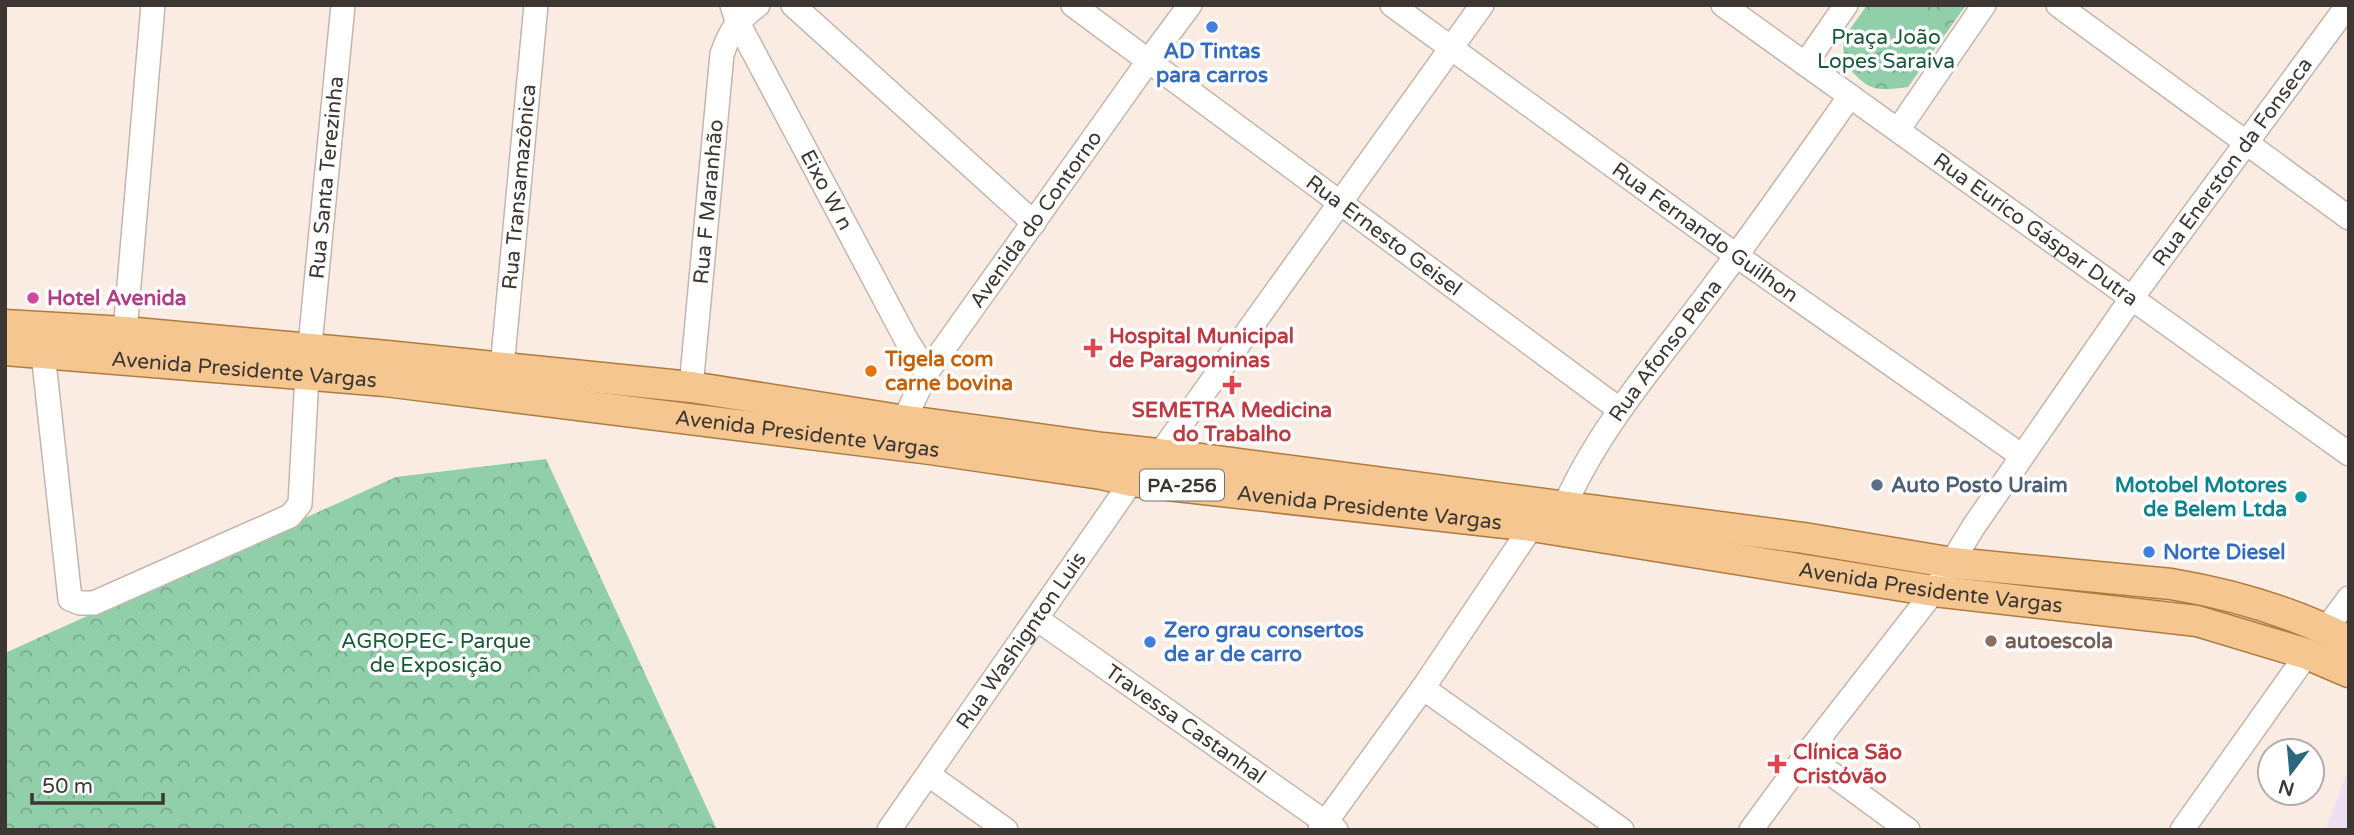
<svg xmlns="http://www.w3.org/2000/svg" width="2354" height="835" viewBox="0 0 2354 835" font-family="'Varela Round',sans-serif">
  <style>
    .education { fill: #efdff2 }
    .park { fill: url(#park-crowns) }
    .garden { fill: #90cfa9 }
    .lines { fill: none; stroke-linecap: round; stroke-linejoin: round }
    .minor-casing { stroke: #c3b6ac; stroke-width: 26 }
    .major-casing { stroke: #b07b3e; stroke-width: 33 }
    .minor { stroke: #fff; stroke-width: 23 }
    .major { stroke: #f5c68f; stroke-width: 30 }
    .shop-dot { fill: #3f7fe0; stroke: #fff; stroke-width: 2.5 }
    .hotel-dot { fill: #d1479c; stroke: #fff; stroke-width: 2.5 }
    .health-dot { fill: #e0444e; stroke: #fff; stroke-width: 2.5 }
    .food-dot { fill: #e8710a; stroke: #fff; stroke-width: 2.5 }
    .service-dot { fill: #5c6f8a; stroke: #fff; stroke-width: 2.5 }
    .culture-dot { fill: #0f9aa8; stroke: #fff; stroke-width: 2.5 }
    .education-dot { fill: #8d6e63; stroke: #fff; stroke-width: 2.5 }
    .labels { text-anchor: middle; stroke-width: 7; stroke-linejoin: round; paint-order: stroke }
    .shield { fill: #fff; stroke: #767370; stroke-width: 2 }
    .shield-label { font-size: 19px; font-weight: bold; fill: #3c3733 }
    .park-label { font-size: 21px; fill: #175838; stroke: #fff }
    .shop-label { font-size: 21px; font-weight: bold; fill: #366cbe; stroke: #fff; text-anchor: start }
    .street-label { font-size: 21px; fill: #3c3733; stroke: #fff }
    .hotel-label { font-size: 21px; font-weight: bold; fill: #b23c85; stroke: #fff; text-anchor: start }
    .health-label { font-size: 21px; font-weight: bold; fill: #be3a42; stroke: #fff; text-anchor: start }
    .food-label { font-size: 21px; font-weight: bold; fill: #c56008; stroke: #fff; text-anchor: start }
    .service-label { font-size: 21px; font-weight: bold; fill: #4e5e75; stroke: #fff; text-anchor: start }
    .culture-label { font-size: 21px; font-weight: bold; fill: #0d838f; stroke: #fff; text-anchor: end }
    .education-label { font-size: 21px; font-weight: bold; fill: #785e54; stroke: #fff; text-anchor: start }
  </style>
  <defs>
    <pattern id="park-crowns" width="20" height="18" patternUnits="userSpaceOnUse" patternTransform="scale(1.75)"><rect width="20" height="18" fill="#90cfa9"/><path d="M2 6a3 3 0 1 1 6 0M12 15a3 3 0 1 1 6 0" fill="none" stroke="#77a98a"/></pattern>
  </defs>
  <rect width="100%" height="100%" fill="#faece3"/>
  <polygon class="education" points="2349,765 2349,830 2326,830 2336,802"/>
  <g class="park">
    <path d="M1867,5H1966L1908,87C1871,92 1869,90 1844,63L1843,39Z"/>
    <polygon points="546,459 717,830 5,830 5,653 396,477"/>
  </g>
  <polygon class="garden" points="1878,5 1905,5 1939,28 1914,65 1861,29"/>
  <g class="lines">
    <g class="minor-casing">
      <g id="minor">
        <path id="s1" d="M732,5L737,21L907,341L927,372"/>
        <polyline points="793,5 1034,223"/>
        <path id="s2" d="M1073,5L1620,410"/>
        <path id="s3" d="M1392,5L1737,256L2022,456"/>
        <path id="s4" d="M1723,5L2349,454"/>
        <polyline points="2058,5 2349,218"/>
        <polyline points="1805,64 1846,5"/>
        <polyline points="1898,130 1984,5"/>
        <polyline points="125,332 153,5"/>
        <path id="s5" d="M43,353L70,599L80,603H94L290,516L300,504L307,376L343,5"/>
        <path id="s6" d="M502,368L536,5"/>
        <path id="s7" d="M691,387L722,54C731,29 737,21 758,5"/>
        <path id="s8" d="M901,435L904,420L927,372L1149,60L1190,5"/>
        <path id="s9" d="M1564,507C1598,429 1656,363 1707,295C1756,230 1803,163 1850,96"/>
        <path id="s10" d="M1037,619L1336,830"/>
        <polyline points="2326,629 2349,598"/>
        <polyline points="1423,688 1622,830"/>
        <polyline points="1806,755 1908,830"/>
        <polyline points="929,775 1006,830"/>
        <path id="s11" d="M889,830L1132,481L1159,455L1482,5"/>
        <polyline points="1320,830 1423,688 1532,526"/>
        <path id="s12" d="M1751,830L1806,755L1934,591L1974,526L2131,299L2348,5"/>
        <polyline points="2182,830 2307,654"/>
      </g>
    </g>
    <g class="major-casing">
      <g id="major">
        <path d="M5,325L125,332L387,356L691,387L893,419L1103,448L1185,457L1804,538L1953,563L2171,584C2231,594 2295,613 2349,641"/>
        <path id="s13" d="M5,350L385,381L930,449L1101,474L1132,481L1532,526L1934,591L2197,621L2307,654L2349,672"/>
      </g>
    </g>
    <use href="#minor" class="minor"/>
    <use href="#major" class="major"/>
  </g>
  <g class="shop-dot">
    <circle cx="1212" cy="27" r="7"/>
    <circle cx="2149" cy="552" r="7"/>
    <circle cx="1150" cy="642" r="7"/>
  </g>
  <circle class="hotel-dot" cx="33" cy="298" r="7"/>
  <g class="health-dot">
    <path d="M1089.5 337.5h7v7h7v7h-7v7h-7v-7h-7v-7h7z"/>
    <path d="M1228.5 374.5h7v7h7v7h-7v7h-7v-7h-7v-7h7z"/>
    <path d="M1773.5 753.5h7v7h7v7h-7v7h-7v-7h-7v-7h7z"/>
  </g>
  <circle class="food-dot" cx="871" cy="371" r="7"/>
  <circle class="service-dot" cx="1877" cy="485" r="7"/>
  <circle class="culture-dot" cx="2301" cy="497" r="7"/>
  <circle class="education-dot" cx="1991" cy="641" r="7"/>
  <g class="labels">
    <rect class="shield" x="1140" y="469.5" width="84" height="31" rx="5"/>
    <g class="shield-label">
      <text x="1182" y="492">PA-256</text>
    </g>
    <g class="park-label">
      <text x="1886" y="44">Praça João<tspan x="1886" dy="24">Lopes Saraiva</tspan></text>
      <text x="436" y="648">AGROPEC- Parque<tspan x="436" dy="24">de Exposição</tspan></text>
    </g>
    <g class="shop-label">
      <text x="1212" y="58" text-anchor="middle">AD Tintas<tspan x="1212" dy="24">para carros</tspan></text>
      <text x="2163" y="559">Norte Diesel</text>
      <text x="1164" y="637">Zero grau consertos<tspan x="1164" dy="24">de ar de carro</tspan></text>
    </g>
    <g class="street-label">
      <text dy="7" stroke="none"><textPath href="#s12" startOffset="824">Rua Enerston da Fonseca</textPath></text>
      <text dy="7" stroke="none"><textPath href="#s5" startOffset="830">Rua Santa Terezinha</textPath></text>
      <text dy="7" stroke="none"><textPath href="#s6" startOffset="182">Rua Transamazônica</textPath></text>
      <text dy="7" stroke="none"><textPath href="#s1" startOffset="208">Eixo W n</textPath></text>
      <text dy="7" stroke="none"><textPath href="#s7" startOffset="186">Rua F Maranhão</textPath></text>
      <text dy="7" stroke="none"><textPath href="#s8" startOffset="256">Avenida do Contorno</textPath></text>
      <text dy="7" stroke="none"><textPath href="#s4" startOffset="385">Rua Euríco Gáspar Dutra</textPath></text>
      <text dy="7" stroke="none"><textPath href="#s3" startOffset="387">Rua Fernando Guilhon</textPath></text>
      <text dy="7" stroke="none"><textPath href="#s2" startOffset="387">Rua Ernesto Geisel</textPath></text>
      <text dy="7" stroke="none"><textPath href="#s9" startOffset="187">Rua Afonso Pena</textPath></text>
      <text dy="7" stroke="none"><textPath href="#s13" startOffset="240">Avenida Presidente Vargas</textPath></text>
      <text dy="7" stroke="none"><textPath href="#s13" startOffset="807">Avenida Presidente Vargas</textPath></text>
      <text dy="7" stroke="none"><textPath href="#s13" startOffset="1374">Avenida Presidente Vargas</textPath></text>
      <text dy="7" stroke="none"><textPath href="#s13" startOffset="1941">Avenida Presidente Vargas</textPath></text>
      <text dy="7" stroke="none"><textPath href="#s11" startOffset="231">Rua Washignton Luis</textPath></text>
      <text dy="7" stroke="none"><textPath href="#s10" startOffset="182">Travessa Castanhal</textPath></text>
    </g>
    <g class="hotel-label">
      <text x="47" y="305">Hotel Avenida</text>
    </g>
    <g class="health-label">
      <text x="1109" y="343">Hospital Municipal<tspan x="1109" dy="24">de Paragominas</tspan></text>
      <text x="1232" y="417" text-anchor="middle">SEMETRA Medicina<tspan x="1232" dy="24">do Trabalho</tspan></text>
      <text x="1793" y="759">Clínica São<tspan x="1793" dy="24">Cristóvão</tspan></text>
    </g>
    <g class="food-label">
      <text x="885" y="366">Tigela com<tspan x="885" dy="24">carne bovina</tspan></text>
    </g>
    <g class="service-label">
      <text x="1891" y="492">Auto Posto Uraim</text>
    </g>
    <g class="culture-label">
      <text x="2287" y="492">Motobel Motores<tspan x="2287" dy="24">de Belem Ltda</tspan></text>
    </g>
    <g class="education-label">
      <text x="2005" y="648">autoescola</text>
    </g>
  </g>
  <rect width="2354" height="835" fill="none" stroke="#3c3733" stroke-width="14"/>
  <g transform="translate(2291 772) rotate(196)"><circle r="33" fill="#ffffff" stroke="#b1afad" stroke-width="2"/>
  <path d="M0-5L12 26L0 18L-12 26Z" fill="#2b687f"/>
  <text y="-10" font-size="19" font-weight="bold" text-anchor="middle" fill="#3c3733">N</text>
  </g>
  <path d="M32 793v10h131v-10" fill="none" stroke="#3c3733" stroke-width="3.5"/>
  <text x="42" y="793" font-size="21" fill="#3c3733" stroke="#ffffff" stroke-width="5" paint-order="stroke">50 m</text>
</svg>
